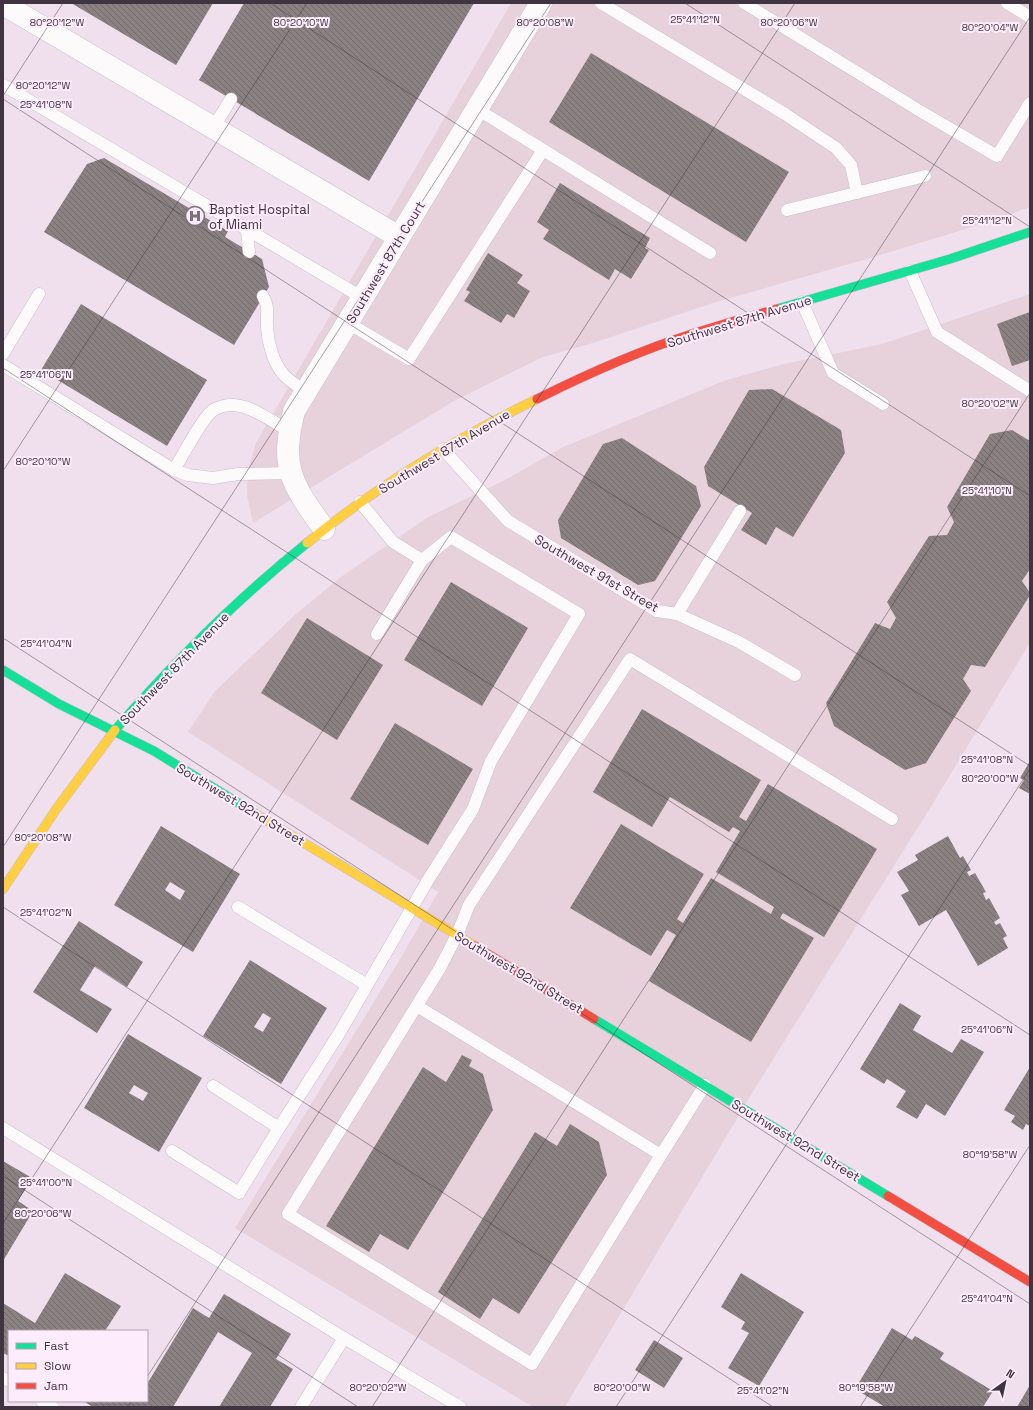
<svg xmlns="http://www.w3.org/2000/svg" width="1033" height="1410" viewBox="0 0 1033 1410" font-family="'Space Grotesk',sans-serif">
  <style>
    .commercial { fill: #e7d2db }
    .building { fill: url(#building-back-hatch); fill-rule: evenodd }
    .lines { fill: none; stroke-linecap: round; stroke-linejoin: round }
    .lane-casing { stroke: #c9bdc8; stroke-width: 13 }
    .street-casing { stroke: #c9bdc8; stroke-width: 23 }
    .fast-casing { stroke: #c9bdc8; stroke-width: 10 }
    .slow-casing { stroke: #c9bdc8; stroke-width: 10 }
    .jam-casing { stroke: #c9bdc8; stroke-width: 10 }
    .lane { stroke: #fdfafc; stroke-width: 12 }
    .street { stroke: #fdfafc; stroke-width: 22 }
    .fast { stroke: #16e098; stroke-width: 9 }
    .slow { stroke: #ffcf43; stroke-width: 9 }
    .jam { stroke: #f24e42; stroke-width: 9 }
    .ticks { fill: none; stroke: #3f343f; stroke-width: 1; stroke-opacity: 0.45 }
    .labels { text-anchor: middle; stroke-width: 4; stroke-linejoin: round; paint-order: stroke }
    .poi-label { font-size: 13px; fill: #3f343f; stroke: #fdecfb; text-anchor: start }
    .street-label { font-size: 13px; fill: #3f343f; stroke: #fdecfb }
    .ticks-label { font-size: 10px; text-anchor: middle; fill: #3f343f; stroke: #fdecfb; stroke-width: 4; stroke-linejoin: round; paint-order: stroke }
  </style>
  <defs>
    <pattern id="building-back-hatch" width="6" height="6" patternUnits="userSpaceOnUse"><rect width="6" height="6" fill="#8b8182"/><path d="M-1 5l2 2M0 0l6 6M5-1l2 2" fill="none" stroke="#736a6c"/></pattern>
  </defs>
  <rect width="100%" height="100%" fill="#f0e0ee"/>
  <g class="commercial">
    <polygon points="511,3 1030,3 1030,207 989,222 867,259 713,303 593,343 543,357 454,401 253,523 247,495 247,485 248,470 256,443"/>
    <polygon points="1030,294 1030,643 932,805 757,1085 565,1407 533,1407 235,1228 402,956 438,892 188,732 215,691 297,613 341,577 428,517 503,481 563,447 726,380 784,364 882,344"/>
  </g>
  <g class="building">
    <polygon points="71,3 213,3 176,65"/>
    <polygon points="244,3 474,3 369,181 199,80"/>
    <polygon points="591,53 789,172 746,242 549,122"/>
    <polygon points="104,158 228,231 225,237 262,259 269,287 234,345 44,232 87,164"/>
    <polygon points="560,183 650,238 645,248 649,250 631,279 615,269 609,280 543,239 549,230 537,222"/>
    <polygon points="488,253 523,275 517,283 530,291 514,318 507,314 501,323 464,301 470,292 466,290"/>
    <polygon points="81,304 207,380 167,446 41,370"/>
    <polygon points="1030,312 1030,360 1012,366 997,324"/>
    <polygon points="772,389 841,430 845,453 793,537 776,527 766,545 741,530 752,513 708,486 704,467 749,390"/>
    <polygon points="1012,430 1030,441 1030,569 1022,581 1030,593 1030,595 985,667 971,665 963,679 971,691 926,763 905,770 834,726 826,703 875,623 890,629 896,618 887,602 929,536 947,535 954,522 947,507 990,434"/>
    <polygon points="622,438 696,486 701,506 655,581 638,585 561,538 558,520 603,444"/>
    <polygon points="451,582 528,628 482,706 404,660"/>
    <polygon points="307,618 383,665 337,740 261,693"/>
    <polygon points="642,709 761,780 739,817 746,821 768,784 877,849 824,937 783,913 780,918 814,938 751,1042 649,981 676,935 667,930 651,956 570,908 621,824 704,874 677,919 683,923 711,878 771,914 774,907 716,872 740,831 733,827 729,832 670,797 652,827 593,792"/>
    <polygon points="395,723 473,769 428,845 350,799"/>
    <polygon points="1030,761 1030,794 1019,788 1024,780 1020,778"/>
    <path d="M161,826L240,874L193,952L114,905ZM170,882L185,891L180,900L165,890Z"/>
    <polygon points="948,836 960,858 963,856 971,870 967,872 969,876 975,873 986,892 983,893 986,900 989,898 1000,918 994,922 996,925 1000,923 1007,936 1003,938 1008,948 978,966 946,910 919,926 901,895 909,891 897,872 918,860 915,855"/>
    <polygon points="79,921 143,962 127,987 95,966 80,990 112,1009 97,1033 33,992"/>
    <path d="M250,960L327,1008L281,1084L203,1036ZM263,1013L271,1018L263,1032L254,1027Z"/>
    <polygon points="900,1003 921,1016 913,1030 952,1053 961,1039 984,1052 945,1116 926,1104 917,1119 896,1107 906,1091 887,1079 884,1084 860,1069"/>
    <path d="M128,1034L202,1078L159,1152L84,1108ZM134,1085L148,1093L143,1101L129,1093Z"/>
    <polygon points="462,1055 472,1060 469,1066 483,1074 493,1110 408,1250 380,1234 369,1252 326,1226 423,1067 446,1082"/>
    <polygon points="1030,1067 1030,1126 1026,1124 1023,1130 1011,1122 1015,1116 1004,1110"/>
    <polygon points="570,1124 599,1142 607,1175 519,1314 493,1298 480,1319 438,1292 535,1132 557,1146"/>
    <polygon points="3,1161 32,1178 18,1201 33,1211 3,1261"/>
    <polygon points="65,1273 121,1306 105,1331 9,1331 9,1356 3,1353 3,1303 35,1323"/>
    <polygon points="741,1273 804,1312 759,1386 728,1368 749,1333 741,1329 745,1322 721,1307"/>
    <polygon points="224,1294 291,1334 276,1359 293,1369 270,1407 219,1407 252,1353 218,1332 173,1407 93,1407 83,1401 147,1401 147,1384 193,1308 209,1318"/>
    <polygon points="892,1328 912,1340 915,1336 944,1353 940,1359 993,1391 983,1407 885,1407 855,1389"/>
    <polygon points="654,1340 683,1358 664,1388 635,1370"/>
    <polygon points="1030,1385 1030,1407 1017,1407"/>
  </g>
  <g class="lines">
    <g class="lane-casing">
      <g id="lane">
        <polyline points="601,3 785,114 836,148 851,165 857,193"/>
        <polyline points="744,3 920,111 997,156 1030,103"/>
        <polyline points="1007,3 1030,17"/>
        <polyline points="3,85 363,298"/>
        <polyline points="477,109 710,253"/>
        <polyline points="213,128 231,99"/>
        <polyline points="787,210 925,176"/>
        <polyline points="247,230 249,252"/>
        <polyline points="910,271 937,332 1030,391"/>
        <path d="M263,296C270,309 266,314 267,327C268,343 273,362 283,374C289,381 298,386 305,391"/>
        <polyline points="802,302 833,373 883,404"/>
        <polyline points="348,323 409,359 543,150"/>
        <polyline points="3,354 39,294"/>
        <polyline points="3,365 174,470 188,475 213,478 238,474 291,473"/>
        <polyline points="443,449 508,521 657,611 677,614 739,642 795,675"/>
        <path d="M174,470C182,457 204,414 215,409C223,405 232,404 240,406C256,409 275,423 289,431"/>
        <polyline points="677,614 740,511"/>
        <polyline points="377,634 422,560"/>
        <polyline points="238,907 367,985"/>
        <polyline points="417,1006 661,1155 532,1364 288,1214 440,968 457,935 469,905 630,659 892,819"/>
        <polyline points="213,1086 279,1128 340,1032 428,880 473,809 491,761 579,614 451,537 422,560 393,542 360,502"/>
        <polyline points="3,1128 344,1338 460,1407"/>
        <polyline points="172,1151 239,1193 279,1128"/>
        <polyline points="661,1155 705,1085"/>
        <polyline points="3,1378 9,1381"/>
        <polyline points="42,1401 53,1407"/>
        <polyline points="301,1407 344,1338"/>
      </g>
    </g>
    <g class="street-casing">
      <g id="street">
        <polyline points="3,4 399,237"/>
        <path d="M324,529C291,483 280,468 294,411L541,3"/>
      </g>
    </g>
    <g class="fast-casing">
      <g id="fast">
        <polyline points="777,309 950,259 1030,232"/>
        <polyline points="3,670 59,704 154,751 256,814"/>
        <path d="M115,730C174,662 237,599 307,543"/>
        <polyline points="594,1019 888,1196"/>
      </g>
    </g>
    <g class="slow-casing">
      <g id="slow">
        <path d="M307,543C377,486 455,439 537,399"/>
        <polyline points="256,814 475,946"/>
        <polyline points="3,889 57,808 115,730"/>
      </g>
    </g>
    <g class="jam-casing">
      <g id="jam">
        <path d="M537,399C587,374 638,351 692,334C720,325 748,317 777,309"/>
        <polyline points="475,946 594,1019"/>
        <polyline points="888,1196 1030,1282"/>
      </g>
    </g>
    <use href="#lane" class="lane"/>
    <use href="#street" class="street"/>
    <use href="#fast" class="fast"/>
    <use href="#slow" class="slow"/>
    <use href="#jam" class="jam"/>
  </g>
  <path class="ticks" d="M270,3L1030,496M685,3L1030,227M3,96L63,3M3,99L1030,766M3,368L1030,1035M3,471L307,3M3,638L1030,1304M3,847L551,3M3,907L773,1407M3,1176L358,1407M3,1223L795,3M147,1377L1030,17M128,1407L131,1401M372,1407L1030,393M616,1407L1030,769M860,1407L1030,1145"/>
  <defs>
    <g id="hospital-ring" transform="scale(1)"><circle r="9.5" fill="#fdecfb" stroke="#7d707c" stroke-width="1.5"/><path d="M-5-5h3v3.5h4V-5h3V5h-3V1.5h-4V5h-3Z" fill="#7d707c"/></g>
  </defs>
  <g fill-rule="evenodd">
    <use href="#hospital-ring" x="195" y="216"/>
  </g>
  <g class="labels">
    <g class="poi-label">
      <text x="209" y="214">Baptist Hospital<tspan x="209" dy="15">of Miami</tspan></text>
    </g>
    <g class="street-label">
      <text transform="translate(385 262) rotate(-59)" y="5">Southwest 87th Court</text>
      <text transform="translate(739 321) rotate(-17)" y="5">Southwest 87th Avenue</text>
      <text transform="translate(444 451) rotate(-31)" y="5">Southwest 87th Avenue</text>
      <text transform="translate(597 573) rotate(30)" y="5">Southwest 91st Street</text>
      <text transform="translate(174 668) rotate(-46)" y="5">Southwest 87th Avenue</text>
      <text transform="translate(241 804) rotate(31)" y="5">Southwest 92nd Street</text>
      <text transform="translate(519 972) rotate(31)" y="5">Southwest 92nd Street</text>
      <text transform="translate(796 1140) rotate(31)" y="5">Southwest 92nd Street</text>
    </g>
  </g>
  <g class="ticks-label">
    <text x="695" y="23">25°41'12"N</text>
    <text x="57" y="26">80°20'12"W</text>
    <text x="301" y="26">80°20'10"W</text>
    <text x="545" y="26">80°20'08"W</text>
    <text x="789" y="26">80°20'06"W</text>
    <text x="990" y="31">80°20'04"W</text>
    <text x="43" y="89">80°20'12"W</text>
    <text x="46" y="108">25°41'08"N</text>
    <text x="987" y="224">25°41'12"N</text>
    <text x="46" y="378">25°41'06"N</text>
    <text x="990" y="407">80°20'02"W</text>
    <text x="43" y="465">80°20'10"W</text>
    <text x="987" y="494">25°41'10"N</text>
    <text x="46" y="647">25°41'04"N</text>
    <text x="987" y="763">25°41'08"N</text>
    <text x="990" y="782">80°20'00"W</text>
    <text x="43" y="841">80°20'08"W</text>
    <text x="46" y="916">25°41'02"N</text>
    <text x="987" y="1033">25°41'06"N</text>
    <text x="990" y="1158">80°19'58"W</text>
    <text x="46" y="1186">25°41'00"N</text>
    <text x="43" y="1217">80°20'06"W</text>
    <text x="987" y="1302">25°41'04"N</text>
    <text x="378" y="1391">80°20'02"W</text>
    <text x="622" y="1391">80°20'00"W</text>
    <text x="866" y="1391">80°19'58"W</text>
    <text x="763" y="1394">25°41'02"N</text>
  </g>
  <rect width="1033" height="1410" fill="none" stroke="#3f343f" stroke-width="8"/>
  <rect x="8" y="1330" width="140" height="72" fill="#fdecfb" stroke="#b1a2b0"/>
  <rect x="16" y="1343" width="20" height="6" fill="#16e098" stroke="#b1a2b0"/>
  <text x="44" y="1350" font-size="12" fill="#3f343f">Fast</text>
  <rect x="16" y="1363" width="20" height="6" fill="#ffcf43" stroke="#b1a2b0"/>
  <text x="44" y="1370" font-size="12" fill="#3f343f">Slow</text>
  <rect x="16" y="1383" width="20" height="6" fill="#f24e42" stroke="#b1a2b0"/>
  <text x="44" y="1390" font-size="12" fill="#3f343f">Jam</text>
  <g transform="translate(1005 1382) rotate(33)" stroke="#fdecfb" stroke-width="3" paint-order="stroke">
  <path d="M0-3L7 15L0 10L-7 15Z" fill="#3f343f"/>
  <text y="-6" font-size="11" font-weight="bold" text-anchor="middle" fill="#3f343f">N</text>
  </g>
</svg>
